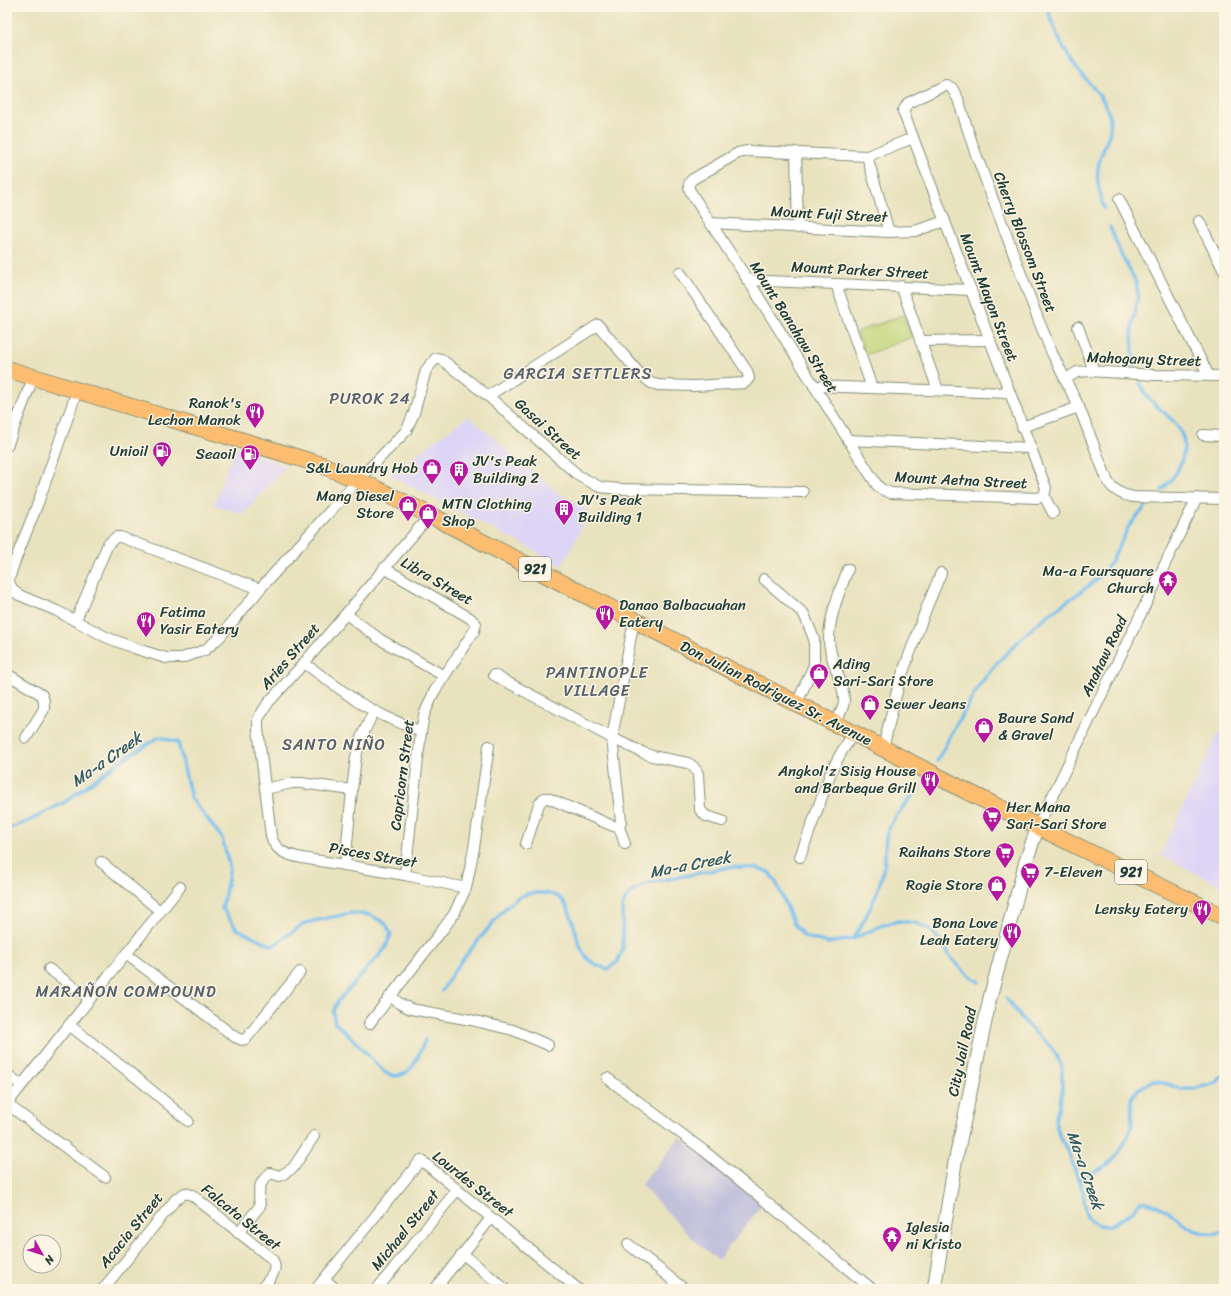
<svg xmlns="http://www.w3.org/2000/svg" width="1231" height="1296" viewBox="0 0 1231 1296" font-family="Sriracha,sans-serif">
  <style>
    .built { fill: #ddd5f6 }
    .industrial { fill: #c2c1dc }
    .green { fill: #c1d477; stroke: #708856 }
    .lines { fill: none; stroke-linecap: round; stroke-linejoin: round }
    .stream { stroke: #75bded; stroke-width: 3.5 }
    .minor-casing { stroke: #849079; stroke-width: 12 }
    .tertiary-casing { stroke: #849079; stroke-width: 15 }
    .primary-casing { stroke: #849079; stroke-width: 18 }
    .minor { stroke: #fff; stroke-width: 10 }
    .tertiary { stroke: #fff; stroke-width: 13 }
    .primary { stroke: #fcbd6f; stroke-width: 16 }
    .labels { text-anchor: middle; stroke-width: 3; stroke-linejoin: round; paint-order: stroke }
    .shield { fill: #fcf5e5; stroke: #617469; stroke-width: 1 }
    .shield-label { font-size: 14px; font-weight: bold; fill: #1f3d34 }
    .street-label { font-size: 15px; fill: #1f3d34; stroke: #fcf5e5 }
    .poi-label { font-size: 15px; fill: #1f3d34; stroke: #fcf5e5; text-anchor: end }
    .neighbourhood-label { font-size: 16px; letter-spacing: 1px; fill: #57616b; stroke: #fcf5e5 }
    .water-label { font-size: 16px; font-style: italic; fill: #345d62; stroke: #fcf5e5 }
  </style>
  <rect width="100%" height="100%" fill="#fcf5e5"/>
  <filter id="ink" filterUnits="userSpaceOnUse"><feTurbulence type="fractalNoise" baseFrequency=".025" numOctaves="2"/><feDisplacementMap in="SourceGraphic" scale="8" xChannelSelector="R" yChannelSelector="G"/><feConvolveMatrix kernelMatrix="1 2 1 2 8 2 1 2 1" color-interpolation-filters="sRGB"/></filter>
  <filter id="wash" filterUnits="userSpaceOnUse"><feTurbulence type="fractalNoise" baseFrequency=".012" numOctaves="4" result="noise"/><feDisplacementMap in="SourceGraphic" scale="16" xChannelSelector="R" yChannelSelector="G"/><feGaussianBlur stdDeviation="0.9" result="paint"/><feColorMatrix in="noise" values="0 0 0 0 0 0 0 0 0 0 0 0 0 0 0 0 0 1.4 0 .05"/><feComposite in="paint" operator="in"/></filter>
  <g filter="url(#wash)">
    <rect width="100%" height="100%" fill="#e9e2be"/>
    <g class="built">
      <polygon points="468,416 557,492 590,511 562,566 521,543 389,475"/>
      <polygon points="235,448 286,466 243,514 214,505"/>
      <polygon points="1224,722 1224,887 1160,855"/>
    </g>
    <polygon class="industrial" points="680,1137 763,1204 718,1260 697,1243 641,1185"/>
    <polygon class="green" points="903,315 912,337 866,355 857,332"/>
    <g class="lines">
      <g class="stream">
        <path d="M1047,7C1054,30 1063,51 1078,70C1090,85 1104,96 1109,115C1115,135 1100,150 1098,168C1096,182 1100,195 1104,208"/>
        <polyline points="1110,227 1121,254 1136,282 1138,295 1132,328 1133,353 1135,368"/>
        <path d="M1140,383C1145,399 1159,407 1170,418C1195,441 1183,470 1162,490"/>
        <polyline points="937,761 957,723 981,683 997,663 1029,631 1045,617 1090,585 1104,572 1111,562 1129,526 1146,506"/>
        <path d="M7,829L27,822L65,802L119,762L159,737L178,742L191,798L222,838L230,869L222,908L237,929L273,946L305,923L351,913L370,915L385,923L391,934L385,949L337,1002L333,1012L335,1023L350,1036L384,1072C409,1086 418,1058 425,1040"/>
        <path d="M853,939C868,915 879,893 884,866C886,855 884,842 887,833C893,816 909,801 919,788"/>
        <path d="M442,991C454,968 470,950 487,930C497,918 511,898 527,894C532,893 538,893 542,893C548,893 558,895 562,900C582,923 569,961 608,969L617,962L623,949L622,906L627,897L633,891L649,883L729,867L756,868L769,872L777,884L794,924L805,937L828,943L853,939L883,925L898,921L916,923L929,929L939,939L952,959L966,973L979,982"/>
        <path d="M1006,998L1029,1027L1052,1048L1062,1066V1093L1055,1121L1059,1134L1069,1154L1083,1192L1086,1215L1090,1220L1098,1225L1109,1226L1131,1213L1140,1202C1171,1200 1183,1242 1224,1232"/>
        <polyline points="1079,1180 1107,1165 1120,1152 1132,1127 1131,1098 1138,1089 1152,1081 1168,1084 1181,1089 1193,1089 1216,1083 1224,1074"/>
      </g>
    </g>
  </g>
  <g filter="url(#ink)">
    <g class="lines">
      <g class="minor-casing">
        <g id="minor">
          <path d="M913,138L867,156L748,151L738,153L693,179C688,183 688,186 690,191C709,221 728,250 748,280C791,348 833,417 877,485L881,489L891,493L1037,498L1044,496"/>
          <polyline points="796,152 798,228"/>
          <polyline points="867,156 889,232"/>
          <polyline points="1119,199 1209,376"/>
          <polyline points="1199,221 1224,271"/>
          <polyline points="710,223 889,232 915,231 945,221"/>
          <polyline points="747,280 971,290"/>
          <polyline points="836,284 872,388"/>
          <polyline points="901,286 938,390"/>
          <polyline points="1078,327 1094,371"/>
          <polyline points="920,341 990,340"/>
          <polyline points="1066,379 1077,372 1088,371 1155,375 1224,376"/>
          <polyline points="814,386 1010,393"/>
          <polyline points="488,396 598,325 639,373 651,383 658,385 694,386 745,383 749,378 747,371 680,272"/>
          <polyline points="1022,427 1079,407"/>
          <polyline points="1203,435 1224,436"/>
          <polyline points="848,440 1031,448"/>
          <polyline points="7,446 33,378"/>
          <path d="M1044,496L1046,488L903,111L908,103L943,86L946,85L952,88L958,99L974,149L1038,319L1052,353L1079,407L1108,482C1114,491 1122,495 1133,497L1224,499"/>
          <polyline points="1044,496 1053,513"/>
          <path d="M430,515L304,663L268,703L258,719V729L271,836C275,851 287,855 302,858L405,875L466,888"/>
          <polyline points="13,566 9,580 10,585 14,591 19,595 57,611 106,637 134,648 166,658 182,658 205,650 219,638 260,589 358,480 406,431 414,413 426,370 436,358 441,359 488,396 579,476 600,487 619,489 803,492"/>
          <polyline points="384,568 470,618 476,624 474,631 434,692 424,715 421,732 405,875"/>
          <polyline points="7,569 13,566 38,503 77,391"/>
          <polyline points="764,579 804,614 814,639 814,665 797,703"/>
          <polyline points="346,614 381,640 444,676"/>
          <polyline points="76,620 108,544 116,537 120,537 260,589"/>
          <polyline points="304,663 358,702 384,716 421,732"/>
          <polyline points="7,674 42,695 44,701 44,709 26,738"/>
          <path d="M494,675L612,738L644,753L652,756L688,763C694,766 696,769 698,774L700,810L706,816L722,821"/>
          <path d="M835,723C839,716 844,708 844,700C844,680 829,661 829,640C829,616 840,591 848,569"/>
          <polyline points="883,748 899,683 926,609 941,573"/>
          <polyline points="265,789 292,783 301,783 352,790"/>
          <polyline points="1038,826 1197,498"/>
          <polyline points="526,844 539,804 544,798 548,798 613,826 619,827"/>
          <polyline points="625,844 619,827 621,821 612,738 634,620"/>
          <polyline points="800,857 831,772 842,751 854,733"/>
          <polyline points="101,862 160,911"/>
          <polyline points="345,865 352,790 356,757 360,740 374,711"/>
          <polyline points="126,954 235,1037 242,1040 246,1039 249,1035 300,972"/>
          <polyline points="49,969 90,999"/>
          <polyline points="390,996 402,1005 411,1009 471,1020 513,1030 548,1045"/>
          <polyline points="369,1024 443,929 454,914 466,888 474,848 489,746"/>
          <polyline points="69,1025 137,1078 188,1121"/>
          <polyline points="7,1074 21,1085"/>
          <polyline points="607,1078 703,1150 872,1289"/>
          <polyline points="7,1104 69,1025 180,887"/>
          <polyline points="7,1104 105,1177"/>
          <path d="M238,1233L260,1206C258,1190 258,1184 270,1173L280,1176L293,1168L314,1136"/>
          <polyline points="628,1244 684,1289"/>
          <polyline points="463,1254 505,1289"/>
          <polyline points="324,1279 336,1289"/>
          <path d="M103,1289L176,1199L185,1193L192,1195L272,1259C280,1271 268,1280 261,1289"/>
          <polyline points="316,1289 421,1160 578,1289"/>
          <polyline points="377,1289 457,1190"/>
          <polyline points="435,1289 491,1218"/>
        </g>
      </g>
      <g class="tertiary-casing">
        <polyline id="tertiary" points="934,1289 955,1163 990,998 1026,861 1038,826"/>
      </g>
      <g class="primary-casing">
        <polyline id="primary" points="7,369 322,465 358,480 430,515 970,793 1101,858 1224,917"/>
      </g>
      <use href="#minor" class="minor"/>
      <use href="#tertiary" class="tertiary"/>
      <use href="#primary" class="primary"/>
    </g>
  </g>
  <defs>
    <g id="restaurant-pin" transform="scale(1)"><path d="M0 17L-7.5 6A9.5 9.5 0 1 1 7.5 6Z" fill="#b5179e" stroke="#fcf5e5"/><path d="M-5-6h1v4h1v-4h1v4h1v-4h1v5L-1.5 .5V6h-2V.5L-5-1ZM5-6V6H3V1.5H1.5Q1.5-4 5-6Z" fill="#fff"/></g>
    <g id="fuel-pin" transform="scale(1)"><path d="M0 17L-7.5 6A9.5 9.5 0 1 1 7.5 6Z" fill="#b5179e" stroke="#fcf5e5"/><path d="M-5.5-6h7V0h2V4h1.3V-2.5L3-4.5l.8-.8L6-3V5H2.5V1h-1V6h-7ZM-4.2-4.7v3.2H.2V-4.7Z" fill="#fff"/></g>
    <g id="shop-pin" transform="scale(1)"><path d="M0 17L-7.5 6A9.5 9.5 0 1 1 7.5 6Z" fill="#b5179e" stroke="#fcf5e5"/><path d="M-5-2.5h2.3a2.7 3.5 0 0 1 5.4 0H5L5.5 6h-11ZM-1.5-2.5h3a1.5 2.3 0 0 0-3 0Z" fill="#fff"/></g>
    <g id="building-pin" transform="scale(1)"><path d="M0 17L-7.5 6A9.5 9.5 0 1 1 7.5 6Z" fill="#b5179e" stroke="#fcf5e5"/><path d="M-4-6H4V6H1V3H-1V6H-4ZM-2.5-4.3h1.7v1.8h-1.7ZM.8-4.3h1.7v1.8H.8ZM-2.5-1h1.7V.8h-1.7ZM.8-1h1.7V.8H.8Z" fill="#fff"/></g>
    <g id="temple-pin" transform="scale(1)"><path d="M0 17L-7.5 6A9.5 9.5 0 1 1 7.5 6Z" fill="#b5179e" stroke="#fcf5e5"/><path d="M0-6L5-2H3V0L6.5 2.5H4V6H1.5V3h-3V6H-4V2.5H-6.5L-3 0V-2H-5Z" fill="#fff"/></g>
    <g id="supermarket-pin" transform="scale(1)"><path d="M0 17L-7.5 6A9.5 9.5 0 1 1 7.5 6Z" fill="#b5179e" stroke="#fcf5e5"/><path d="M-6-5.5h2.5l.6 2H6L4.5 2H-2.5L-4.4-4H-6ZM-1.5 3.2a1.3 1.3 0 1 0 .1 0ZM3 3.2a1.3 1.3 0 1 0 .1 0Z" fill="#fff"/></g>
  </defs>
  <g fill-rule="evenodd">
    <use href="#restaurant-pin" x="255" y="412"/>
    <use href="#fuel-pin" x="162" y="451"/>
    <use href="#fuel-pin" x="250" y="454"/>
    <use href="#shop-pin" x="432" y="468"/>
    <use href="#building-pin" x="459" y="470"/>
    <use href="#shop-pin" x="408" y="505"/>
    <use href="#building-pin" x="564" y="509"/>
    <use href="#shop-pin" x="428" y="513"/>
    <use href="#temple-pin" x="1168" y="580"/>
    <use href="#restaurant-pin" x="605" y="614"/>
    <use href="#restaurant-pin" x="146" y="621"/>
    <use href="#shop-pin" x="819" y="673"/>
    <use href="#shop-pin" x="870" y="704"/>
    <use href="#shop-pin" x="984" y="727"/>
    <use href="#restaurant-pin" x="930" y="780"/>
    <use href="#supermarket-pin" x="992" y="816"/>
    <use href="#supermarket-pin" x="1005" y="852"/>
    <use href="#supermarket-pin" x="1030" y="872"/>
    <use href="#shop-pin" x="997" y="885"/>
    <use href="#restaurant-pin" x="1202" y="909"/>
    <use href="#restaurant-pin" x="1012" y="932"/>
    <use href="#temple-pin" x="892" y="1236"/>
  </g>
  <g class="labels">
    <g class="shield">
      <rect x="519" y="557" width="32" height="24" rx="3"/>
      <rect x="1115" y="860" width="32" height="24" rx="3"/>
    </g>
    <g class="shield-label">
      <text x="535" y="574">921</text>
      <text x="1131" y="877">921</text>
    </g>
    <g class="street-label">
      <text transform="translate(829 214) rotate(3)" y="5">Mount Fuji Street</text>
      <text transform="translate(1025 242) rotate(69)" y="5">Cherry Blossom Street</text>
      <text transform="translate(860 270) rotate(3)" y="5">Mount Parker Street</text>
      <text transform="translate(989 297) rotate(69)" y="5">Mount Mayon Street</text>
      <text transform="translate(794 327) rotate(58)" y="5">Mount Banahaw Street</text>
      <text transform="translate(1144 359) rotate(2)" y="5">Mahogany Street</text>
      <text transform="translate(548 429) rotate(42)" y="5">Gasai Street</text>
      <text transform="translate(961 480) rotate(3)" y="5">Mount Aetna Street</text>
      <text transform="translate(437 581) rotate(30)" y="5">Libra Street</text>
      <text transform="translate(290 656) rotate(-49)" y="5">Aries Street</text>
      <text transform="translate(1104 656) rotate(-64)" y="5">Anahaw Road</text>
      <text transform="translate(776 693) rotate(27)" y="5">Don Julian Rodriguez Sr. Avenue</text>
      <text transform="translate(402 775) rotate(-83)" y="5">Capricorn Street</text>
      <text transform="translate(373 855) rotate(10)" y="5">Pisces Street</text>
      <text transform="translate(962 1052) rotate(-78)" y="5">City Jail Road</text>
      <text transform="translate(473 1184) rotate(38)" y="5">Lourdes Street</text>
      <text transform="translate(241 1217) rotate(39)" y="5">Falcata Street</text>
      <text transform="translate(131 1230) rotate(-51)" y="5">Acacia Street</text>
      <text transform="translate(405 1230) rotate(-51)" y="5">Michael Street</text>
    </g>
    <g class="poi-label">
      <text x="241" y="408">Ranok's<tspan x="241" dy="17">Lechon Manok</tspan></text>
      <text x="148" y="456">Unioil</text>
      <text x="236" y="459">Seaoil</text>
      <text x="473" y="466" text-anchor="start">JV's Peak<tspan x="473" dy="17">Building 2</tspan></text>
      <text x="418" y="473">S&amp;L Laundry Hob</text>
      <text x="394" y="501">Mang Diesel<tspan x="394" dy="17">Store</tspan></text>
      <text x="578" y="505" text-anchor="start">JV's Peak<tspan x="578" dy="17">Building 1</tspan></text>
      <text x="442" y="509" text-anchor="start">MTN Clothing<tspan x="442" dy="17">Shop</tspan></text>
      <text x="1154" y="576">Ma-a Foursquare<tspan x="1154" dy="17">Church</tspan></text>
      <text x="619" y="610" text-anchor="start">Danao Balbacuahan<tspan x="619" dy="17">Eatery</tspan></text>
      <text x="160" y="617" text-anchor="start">Fatima<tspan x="160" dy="17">Yasir Eatery</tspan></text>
      <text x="833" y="669" text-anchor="start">Ading<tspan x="833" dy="17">Sari-Sari Store</tspan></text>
      <text x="884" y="709" text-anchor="start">Sewer Jeans</text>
      <text x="998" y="723" text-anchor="start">Baure Sand<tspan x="998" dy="17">&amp; Gravel</tspan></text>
      <text x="916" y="776">Angkol'z Sisig House<tspan x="916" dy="17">and Barbeque Grill</tspan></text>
      <text x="1006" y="812" text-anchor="start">Her Mana<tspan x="1006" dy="17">Sari-Sari Store</tspan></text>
      <text x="991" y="857">Raihans Store</text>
      <text x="1044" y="877" text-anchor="start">7-Eleven</text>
      <text x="983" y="890">Rogie Store</text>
      <text x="1188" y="914">Lensky Eatery</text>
      <text x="998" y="928">Bona Love<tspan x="998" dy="17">Leah Eatery</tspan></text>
      <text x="906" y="1232" text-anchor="start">Iglesia<tspan x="906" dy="17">ni Kristo</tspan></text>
    </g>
    <g class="neighbourhood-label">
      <text x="578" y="379">GARCIA SETTLERS</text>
      <text x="370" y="404">PUROK 24</text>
      <text x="597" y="678">PANTINOPLE<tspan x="597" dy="18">VILLAGE</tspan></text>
      <text x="334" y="750">SANTO NIÑO</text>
      <text x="126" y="997">MARAÑON COMPOUND</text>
    </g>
    <g class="water-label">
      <text transform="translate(106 759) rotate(-35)" y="6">Ma-a Creek</text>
      <text transform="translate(690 864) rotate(-11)" y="6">Ma-a Creek</text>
      <text transform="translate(1086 1170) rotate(71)" y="6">Ma-a Creek</text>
    </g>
  </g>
  <rect width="1231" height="1296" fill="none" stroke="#fcf5e5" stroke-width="24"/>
  <g transform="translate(42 1254) rotate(129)"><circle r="19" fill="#fcf5e5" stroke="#a4ab9e"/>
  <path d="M0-3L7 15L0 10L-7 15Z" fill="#b5179e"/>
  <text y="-6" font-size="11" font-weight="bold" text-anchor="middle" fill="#1f3d34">N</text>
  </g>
</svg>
